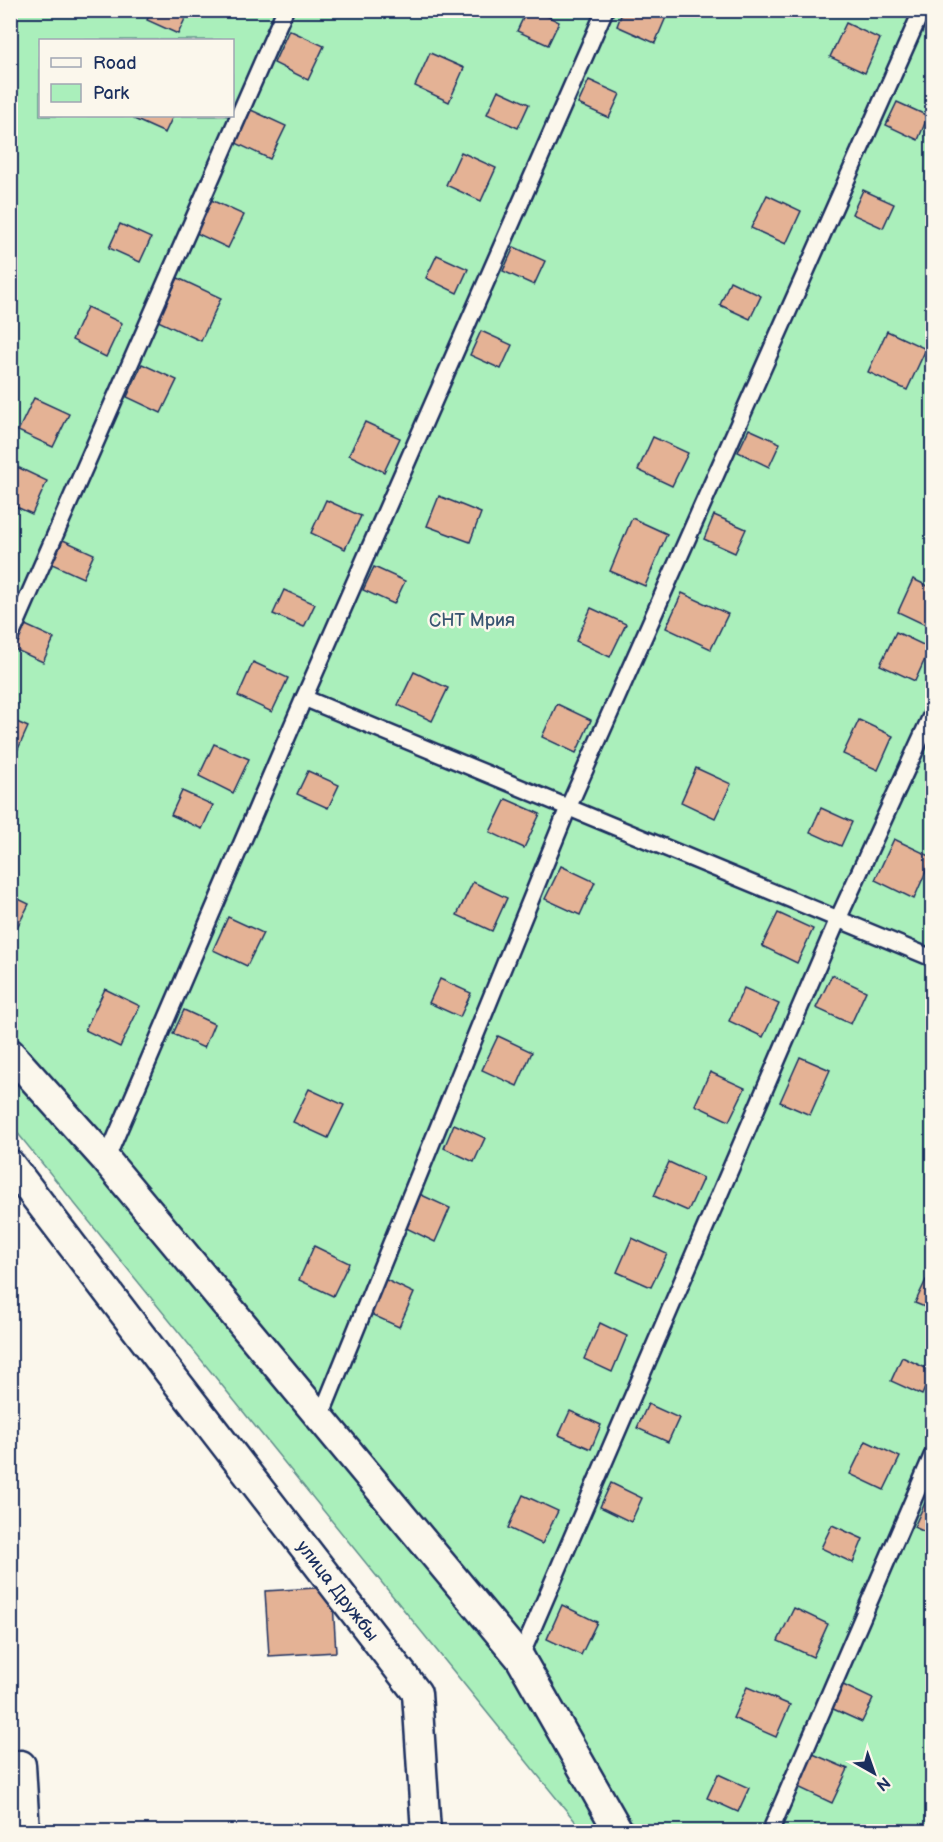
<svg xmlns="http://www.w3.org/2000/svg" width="943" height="1842" viewBox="0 0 943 1842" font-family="'Balsamiq Sans',sans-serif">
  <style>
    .green { fill: #aaefbb; stroke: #628f8c; stroke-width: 1.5; fill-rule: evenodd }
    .building { fill: #e4b295; stroke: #1b2f5e; stroke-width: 1.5 }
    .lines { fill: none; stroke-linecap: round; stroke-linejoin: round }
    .lane-casing { stroke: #1b2f5e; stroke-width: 20 }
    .street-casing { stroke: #1b2f5e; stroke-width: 33 }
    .lane { stroke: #fbf7ec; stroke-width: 15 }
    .street { stroke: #fbf7ec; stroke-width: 28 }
    .labels { text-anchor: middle; stroke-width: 5; stroke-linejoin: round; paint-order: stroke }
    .park-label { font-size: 18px; fill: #385571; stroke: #fbf7ec }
    .street-label { font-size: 18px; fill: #1b2f5e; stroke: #fbf7ec }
  </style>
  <rect width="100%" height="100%" fill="#fbf7ec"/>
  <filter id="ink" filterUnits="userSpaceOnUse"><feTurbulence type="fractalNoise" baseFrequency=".0167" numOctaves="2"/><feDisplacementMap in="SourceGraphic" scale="12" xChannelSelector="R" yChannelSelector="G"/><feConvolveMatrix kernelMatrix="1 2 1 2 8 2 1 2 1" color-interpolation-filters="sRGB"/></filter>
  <g filter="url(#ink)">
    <path class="green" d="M10,11H932V1831H583L11,1125ZM40,40H232V116H40Z"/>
    <g class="building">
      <polygon points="152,10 189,10 178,34 147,20"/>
      <polygon points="527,10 535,10 559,22 548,45 517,31"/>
      <polygon points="623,10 669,10 655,43 617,26"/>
      <polygon points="932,19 932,36 926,33"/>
      <polygon points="846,23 880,39 865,73 830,57"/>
      <polygon points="289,30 324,46 308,80 274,63"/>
      <polygon points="430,53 464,68 449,102 415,86"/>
      <polygon points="589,80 620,94 609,118 578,104"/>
      <polygon points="498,90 529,104 518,128 487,114"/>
      <polygon points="897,102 928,116 918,140 886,125"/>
      <polygon points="251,110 286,126 270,159 236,143"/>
      <polygon points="135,116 173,116 165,133 134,119"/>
      <polygon points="461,152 496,168 481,201 446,185"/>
      <polygon points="863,190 894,204 883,228 852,214"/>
      <polygon points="767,195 801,211 786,244 751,228"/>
      <polygon points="209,199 244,215 228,248 194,232"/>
      <polygon points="120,224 151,238 140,262 109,248"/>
      <polygon points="514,247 545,261 534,285 503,271"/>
      <polygon points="437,255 468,269 457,293 426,278"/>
      <polygon points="178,278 221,298 201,341 158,321"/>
      <polygon points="730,281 761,296 750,319 720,305"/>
      <polygon points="87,307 122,323 106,357 72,340"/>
      <polygon points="481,331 512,345 501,369 470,355"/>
      <polygon points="887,331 926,349 907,390 868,372"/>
      <polygon points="142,364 177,380 161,413 127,397"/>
      <polygon points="34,398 69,414 53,447 18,431"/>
      <polygon points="365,422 400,438 384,472 349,455"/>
      <polygon points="749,429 780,443 769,467 738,452"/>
      <polygon points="653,437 688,453 672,486 638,470"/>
      <polygon points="13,465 47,481 32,514 10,504 10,469"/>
      <polygon points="439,496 481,513 470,542 427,526"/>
      <polygon points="326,500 361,516 345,549 311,533"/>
      <polygon points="714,515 746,529 735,553 704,539"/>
      <polygon points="632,518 667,534 645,586 610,571"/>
      <polygon points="63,540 94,554 83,578 52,564"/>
      <polygon points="374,567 405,581 394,604 363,590"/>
      <polygon points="913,579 932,588 932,628 898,612"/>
      <polygon points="284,590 315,604 304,627 273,614"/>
      <polygon points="682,593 728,614 711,649 666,628"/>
      <polygon points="591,608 626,624 610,657 576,641"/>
      <polygon points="23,624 54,638 43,662 12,648"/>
      <polygon points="896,632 930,648 915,681 880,665"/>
      <polygon points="253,662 288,678 272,712 238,696"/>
      <polygon points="414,672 448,688 432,721 398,705"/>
      <polygon points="557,704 591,720 576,753 542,737"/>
      <polygon points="10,719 28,727 13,760 10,759"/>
      <polygon points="859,720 893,736 878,770 843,754"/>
      <polygon points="214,744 249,759 233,793 199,776"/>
      <polygon points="696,768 731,784 715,818 681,802"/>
      <polygon points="308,771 339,785 328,808 297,794"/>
      <polygon points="182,791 213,805 202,829 171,815"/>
      <polygon points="506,799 540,814 524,848 490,832"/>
      <polygon points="821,808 852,822 841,846 810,832"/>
      <polygon points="894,839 932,857 914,899 875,880"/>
      <polygon points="561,866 595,882 580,915 545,899"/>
      <polygon points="473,882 507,898 492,931 457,915"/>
      <polygon points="10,895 29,904 10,941"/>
      <polygon points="778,913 813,929 797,963 762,946"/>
      <polygon points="228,917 263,933 247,966 213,950"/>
      <polygon points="832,975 866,991 851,1024 816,1008"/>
      <polygon points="440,979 471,993 460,1017 429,1003"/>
      <polygon points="744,988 779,1004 763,1037 729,1021"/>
      <polygon points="105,989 140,1006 120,1047 85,1030"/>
      <polygon points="184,1010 214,1024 204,1048 173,1034"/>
      <polygon points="498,1036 532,1052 517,1086 482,1070"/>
      <polygon points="800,1057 830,1070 810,1115 780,1102"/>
      <polygon points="710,1072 745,1088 729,1121 695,1105"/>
      <polygon points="309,1089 344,1105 328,1138 293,1122"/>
      <polygon points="454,1124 485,1138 474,1162 444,1148"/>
      <polygon points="669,1162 703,1178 688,1211 654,1196"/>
      <polygon points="415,1192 450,1208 435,1242 400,1225"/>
      <polygon points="632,1238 667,1254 651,1287 617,1272"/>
      <polygon points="314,1246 349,1263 333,1296 299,1280"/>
      <polygon points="380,1277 414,1293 399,1327 364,1311"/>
      <polygon points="926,1280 932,1283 932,1310 915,1303"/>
      <polygon points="600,1323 627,1336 612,1372 584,1359"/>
      <polygon points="902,1357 932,1371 922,1395 891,1381"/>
      <polygon points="648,1404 679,1418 668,1442 637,1428"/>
      <polygon points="570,1411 601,1425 591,1449 559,1435"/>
      <polygon points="866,1441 900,1457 884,1490 850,1474"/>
      <polygon points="611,1483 642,1498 631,1522 600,1507"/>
      <polygon points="523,1495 558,1511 542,1544 508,1528"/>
      <polygon points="925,1503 932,1506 932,1535 914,1527"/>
      <polygon points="832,1525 863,1539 853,1563 821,1548"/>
      <polygon points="332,1587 336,1652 269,1656 265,1591"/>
      <polygon points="562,1605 597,1622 581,1655 547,1639"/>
      <polygon points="794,1608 828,1624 813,1657 778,1641"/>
      <polygon points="841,1684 873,1699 862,1722 831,1708"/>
      <polygon points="747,1687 790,1705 776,1737 733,1718"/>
      <polygon points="813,1754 848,1769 832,1803 798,1787"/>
      <polygon points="718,1774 749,1788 738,1812 707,1798"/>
    </g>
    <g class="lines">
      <g class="lane-casing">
        <g id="lane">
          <polyline points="10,638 285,10"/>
          <polyline points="304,698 932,958"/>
          <polyline points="106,1160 304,698 605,10"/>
          <polyline points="320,1418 568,808 922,10"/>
          <polyline points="520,1658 838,919 932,714"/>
          <polyline points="770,1832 932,1456"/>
        </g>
      </g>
      <g class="street-casing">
        <g id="street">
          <polyline points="10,1053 106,1160 520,1658 619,1832"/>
          <path id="s1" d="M10,1164L175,1380L417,1693L426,1832"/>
          <polyline points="21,1765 25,1832"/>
        </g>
      </g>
      <use href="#lane" class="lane"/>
      <use href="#street" class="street"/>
    </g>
  </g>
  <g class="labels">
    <g class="park-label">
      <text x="472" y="626">СНТ Мрия</text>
    </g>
    <g class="street-label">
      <text dy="6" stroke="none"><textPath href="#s1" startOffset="538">улица Дружбы</textPath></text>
    </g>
  </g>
  <rect width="943" height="1842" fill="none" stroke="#fbf7ec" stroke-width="36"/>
  <rect x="18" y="18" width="907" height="1806" fill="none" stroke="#1b2f5e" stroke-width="2" filter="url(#ink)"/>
  <rect x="39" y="39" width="195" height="78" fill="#fbf7ec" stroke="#a1a7b3" stroke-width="1.5"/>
  <rect x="51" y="58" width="30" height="9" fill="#fbf7ec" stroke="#a1a7b3" stroke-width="1.5"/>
  <text x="93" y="69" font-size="18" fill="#1b2f5e">Road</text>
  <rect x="51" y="84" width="30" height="18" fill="#aaefbb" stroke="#a1a7b3" stroke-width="1.5"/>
  <text x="93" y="99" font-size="18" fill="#1b2f5e">Park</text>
  <g transform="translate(874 1773) rotate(140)" stroke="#fbf7ec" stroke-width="4.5" paint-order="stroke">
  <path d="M0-4.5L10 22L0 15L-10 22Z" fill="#1b2f5e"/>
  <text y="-9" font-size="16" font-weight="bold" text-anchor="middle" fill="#1b2f5e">N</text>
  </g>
</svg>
